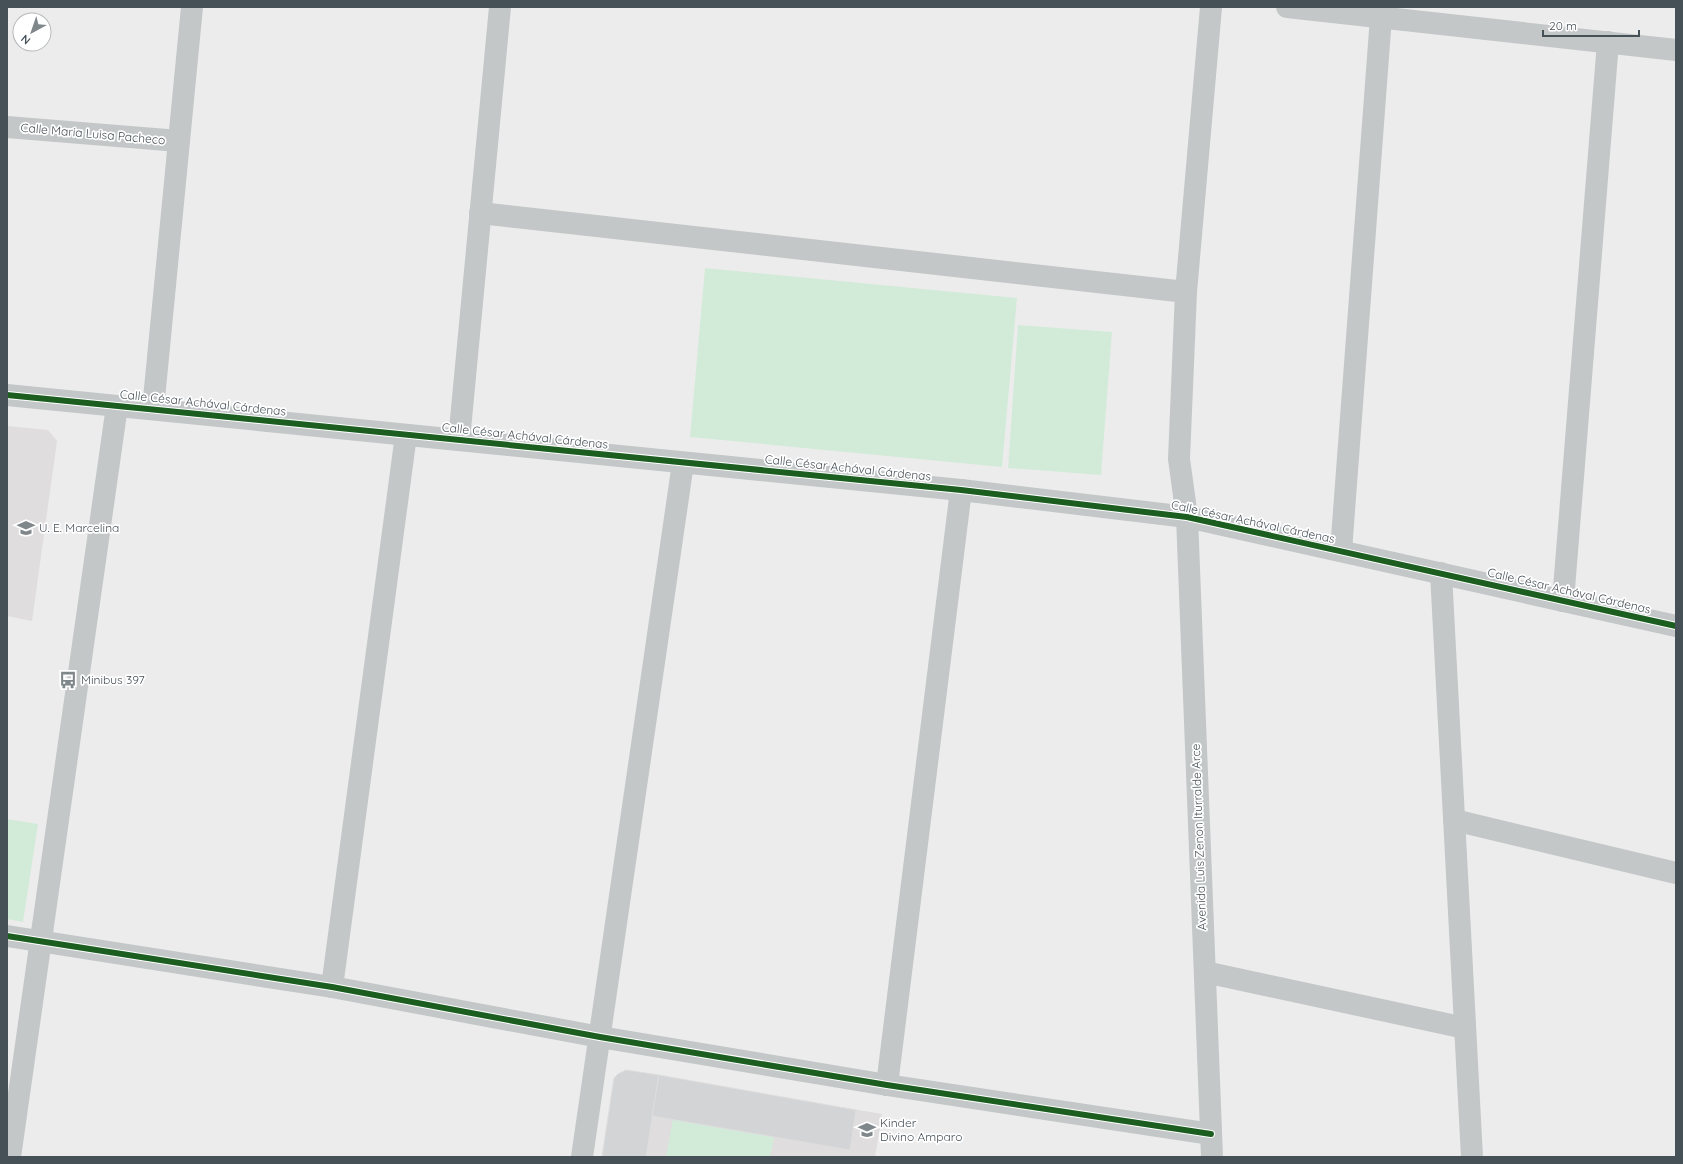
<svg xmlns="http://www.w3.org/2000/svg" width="1683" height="1164" viewBox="0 0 1683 1164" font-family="Quicksand,sans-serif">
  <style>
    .education { fill: #dfdddd }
    .green { fill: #d2ebd9 }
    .building { fill: #d3d4d5; stroke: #dededf }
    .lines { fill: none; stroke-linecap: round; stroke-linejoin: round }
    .minor { stroke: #c3c7c8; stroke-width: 22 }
    .cycleway-casing { stroke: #fff; stroke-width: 8 }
    .cycleway { stroke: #1b5e20; stroke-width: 6 }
    .labels { text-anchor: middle; stroke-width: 3.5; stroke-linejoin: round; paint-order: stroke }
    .street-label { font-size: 12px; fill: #455057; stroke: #fff }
    .poi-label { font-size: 12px; fill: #455057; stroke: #fff; text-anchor: start }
  </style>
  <rect width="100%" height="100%" fill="#edecec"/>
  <g class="education">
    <polygon points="7,426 48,430 57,441 32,621 7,616"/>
    <polygon points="626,1070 882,1114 875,1157 602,1157 614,1078 618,1074"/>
  </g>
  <g class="green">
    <polygon points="705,268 1017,298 1002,467 690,437"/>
    <polygon points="1018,325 1112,332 1101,475 1008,468"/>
    <polygon points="7,819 38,824 23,922 7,919"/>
    <polygon points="673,1119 774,1137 770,1157 666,1157"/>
  </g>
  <g class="building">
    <polygon points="626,1070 659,1075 646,1157 602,1157 614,1078 618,1074"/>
    <polygon points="659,1075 856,1110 850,1150 652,1116"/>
  </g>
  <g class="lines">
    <g class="minor">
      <polyline points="1211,7 1186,292 1179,459 1187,517 1212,1157"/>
      <polyline points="1287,7 1676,50"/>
      <polyline points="7,127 179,141"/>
      <polyline points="480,213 1186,292"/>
      <polyline points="7,395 961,490 1187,517 1676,626"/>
      <polyline points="153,409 192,7"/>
      <polyline points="459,440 500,7"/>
      <polyline points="1341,551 1381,17"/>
      <polyline points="1441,573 1472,1157"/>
      <polyline points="1563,601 1608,42"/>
      <polyline points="1454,820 1676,873"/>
      <polyline points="7,936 332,987 600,1037 887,1085 1211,1134"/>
      <polyline points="1205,972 1465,1028"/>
      <polyline points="332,987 406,435"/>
      <polyline points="887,1085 961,490"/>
      <polyline points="10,1157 117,406"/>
      <polyline points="582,1157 683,463"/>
    </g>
    <g class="cycleway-casing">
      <g id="cycleway">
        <polyline points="7,395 961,490 1187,517 1676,626"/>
        <polyline points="7,936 332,987 600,1037 887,1085 1211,1134"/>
      </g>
    </g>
    <use href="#cycleway" class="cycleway"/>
  </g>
  <defs>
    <g id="school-bare" transform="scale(1.38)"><path d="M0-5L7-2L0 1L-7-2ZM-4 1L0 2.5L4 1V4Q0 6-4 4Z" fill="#80878b" stroke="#fff" stroke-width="2.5" paint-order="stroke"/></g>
    <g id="bus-bare" transform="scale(1.38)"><path d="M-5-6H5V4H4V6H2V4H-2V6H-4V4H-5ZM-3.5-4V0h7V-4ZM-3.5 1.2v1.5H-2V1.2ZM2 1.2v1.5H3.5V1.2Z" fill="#80878b" stroke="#fff" stroke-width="2.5" paint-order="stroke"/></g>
  </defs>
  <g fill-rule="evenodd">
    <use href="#school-bare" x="26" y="528"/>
    <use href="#bus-bare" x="68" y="680"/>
    <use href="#school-bare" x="867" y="1130"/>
  </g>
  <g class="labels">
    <g class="street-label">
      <text transform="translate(93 134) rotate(5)" y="4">Calle Maria Luisa Pacheco</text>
      <text transform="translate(203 403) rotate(6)" y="4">Calle César Achával Cárdenas</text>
      <text transform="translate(525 436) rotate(6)" y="4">Calle César Achával Cárdenas</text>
      <text transform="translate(848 468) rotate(6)" y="4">Calle César Achával Cárdenas</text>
      <text transform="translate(1253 522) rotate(12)" y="4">Calle César Achával Cárdenas</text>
      <text transform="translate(1569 591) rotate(13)" y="4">Calle César Achával Cárdenas</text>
      <text transform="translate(1199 837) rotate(-92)" y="4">Avenida Luis Zenon Iturralde Arce</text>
    </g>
    <g class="poi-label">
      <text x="39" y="532">U. E. Marcelina</text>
      <text x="81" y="684">Minibus 397</text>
      <text x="880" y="1127">Kinder<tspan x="880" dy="14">Divino Amparo</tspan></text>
    </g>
  </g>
  <rect width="1683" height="1164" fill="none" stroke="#455057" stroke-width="16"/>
  <g transform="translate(32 32) rotate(220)"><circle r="19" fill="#ffffff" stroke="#b5b9bc"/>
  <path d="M0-3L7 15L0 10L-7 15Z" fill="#80878b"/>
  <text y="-6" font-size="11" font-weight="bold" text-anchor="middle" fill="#455057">N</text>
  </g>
  <path d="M1543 30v6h96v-6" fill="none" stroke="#455057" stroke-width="2"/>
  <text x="1549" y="30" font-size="12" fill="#455057" stroke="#ffffff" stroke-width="3" paint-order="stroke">20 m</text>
</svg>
